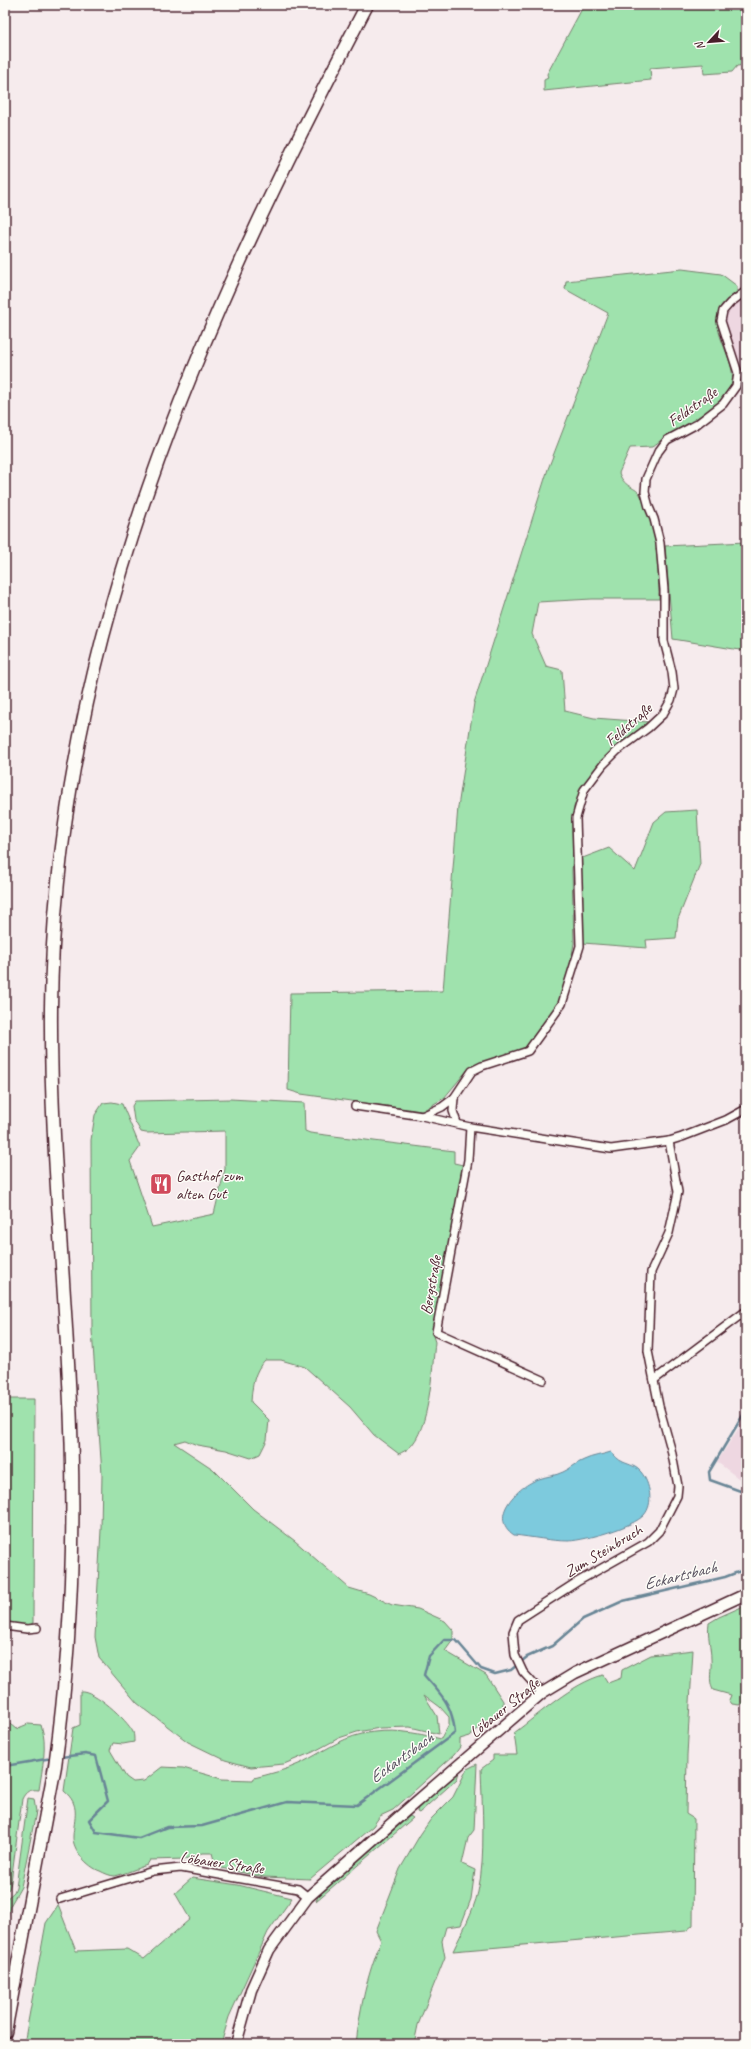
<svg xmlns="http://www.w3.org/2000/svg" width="751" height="2049" viewBox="0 0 751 2049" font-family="Caveat,sans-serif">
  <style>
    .built { fill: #eed7e1 }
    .green { fill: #9fe2ad; stroke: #74806c }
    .water { fill: #7dcadd; stroke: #698696 }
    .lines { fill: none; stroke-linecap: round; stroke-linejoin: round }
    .stream { stroke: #698696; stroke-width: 2.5 }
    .minor-casing { stroke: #4a1f2b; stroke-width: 10 }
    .secondary-casing { stroke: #4a1f2b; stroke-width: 13 }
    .trunk-casing { stroke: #4a1f2b; stroke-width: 15 }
    .minor { stroke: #fdfcf7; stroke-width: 7 }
    .secondary { stroke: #fdfcf7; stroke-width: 10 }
    .trunk { stroke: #fdfcf7; stroke-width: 12 }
    .labels { text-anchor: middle; stroke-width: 3; stroke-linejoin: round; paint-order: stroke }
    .street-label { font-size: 16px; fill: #4a1f2b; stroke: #fdfcf7 }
    .poi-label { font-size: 16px; fill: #4a1f2b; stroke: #fdfcf7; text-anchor: start }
    .water-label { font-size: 17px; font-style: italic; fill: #595260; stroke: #fdfcf7 }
  </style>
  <rect width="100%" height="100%" fill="#f6ebed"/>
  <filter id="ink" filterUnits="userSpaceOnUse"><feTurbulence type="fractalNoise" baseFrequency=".025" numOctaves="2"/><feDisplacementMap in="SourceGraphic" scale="8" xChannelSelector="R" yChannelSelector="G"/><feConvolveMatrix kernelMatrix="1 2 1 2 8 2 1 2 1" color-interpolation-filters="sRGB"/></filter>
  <g filter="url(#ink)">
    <g class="built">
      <polygon points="746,294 746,382 741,382 741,372 724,321 725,312 731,305"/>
      <polygon points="746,1417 746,1484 717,1462"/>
    </g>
    <g class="green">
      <polygon points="584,5 746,5 746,65 737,66 732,72 704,74 703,64 650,68 651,80 544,91 544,80 548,78 547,74"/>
      <path d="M682,269L721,274L737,286V292C732,296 724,301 721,306C706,331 742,364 730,389C720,409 671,431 652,447L630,448L619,473C625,489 636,486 641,496C658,529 658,564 659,599H592L538,602L532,634L546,666L562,670L565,711L594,718L648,722L614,749L596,768L582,789L574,807L572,872L574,943L571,961L562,997L553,1013L527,1048L469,1068L444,1098L422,1111L301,1094L288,1090L290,993L443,991L458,807L474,703L548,469L608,313L565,289L566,281Z"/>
      <polygon points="746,542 746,651 673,639 665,546"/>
      <polygon points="697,810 700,864 678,919 676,938 646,940 647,948 583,943 580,859 609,848 635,871 654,822 666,812"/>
      <path d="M230,1099L304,1103L305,1131L310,1133L454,1151V1163L463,1165L432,1333L435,1342C432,1370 430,1429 409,1448C407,1450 402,1452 399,1454L374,1435L350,1407L305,1367L281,1360H265C254,1371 252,1386 251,1402L269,1420L267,1440L260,1454L251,1458L226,1450L197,1445L185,1440L174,1443L213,1469L253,1509L295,1541L349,1588L369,1594L392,1605L418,1609L445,1621L453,1630V1640L445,1651L486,1675L503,1701V1707L470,1736L460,1739V1747L454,1755L393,1810L380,1816L373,1826L310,1879L264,1877L216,1867L212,1853H202L185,1859L150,1860L147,1865C137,1868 125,1874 115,1876C110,1876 104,1873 100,1871C88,1867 72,1850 73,1836C74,1818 81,1805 64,1791L73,1728L80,1725V1691C94,1689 127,1720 133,1732C134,1735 134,1739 134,1742L123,1744L113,1743L110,1750L126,1777L133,1782L144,1781L162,1767L183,1768L222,1779L253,1780L254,1778C270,1774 286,1770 301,1763C321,1753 339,1739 362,1734C390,1728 414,1732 441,1739L449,1724V1717L440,1707L424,1695L437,1716L439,1734L410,1727L380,1728L357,1732L339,1738L313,1752L284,1764L251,1767L225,1760L188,1742L137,1703L99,1658L95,1637L101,1530L102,1474L92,1331L91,1140L95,1115L103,1103L112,1102L122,1104L140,1147L130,1161L152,1227L214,1214L225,1169V1131L146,1133L141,1132L134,1120L132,1106L135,1101Z"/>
      <polygon points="5,1399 34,1399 33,1623 28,1626 5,1622"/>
      <path d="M746,1605V1702L739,1705L732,1704L729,1700L731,1695L713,1690C708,1680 712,1669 711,1659C711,1647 707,1635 709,1623L719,1617Z"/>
      <path d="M693,1650L687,1755L686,1814L694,1819L693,1925L686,1931L453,1951C462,1932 473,1912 478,1892C486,1857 482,1805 481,1769L493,1760V1755H517L514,1733C541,1713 571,1684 603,1675L608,1683L621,1678L622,1670L651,1655Z"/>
      <path d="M10,1724L16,1729L28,1724L41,1725C48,1745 42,1769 39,1790C30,1789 26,1791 22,1799L11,1882L9,1889L5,1891V1725Z"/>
      <path d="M477,1764L474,1830L468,1838L462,1864L475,1870L471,1899L461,1925L446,1927L442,1941L445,1957L418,2025L414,2044H356C360,2008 367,1975 381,1941L376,1931L400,1869L420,1835L431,1819L453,1797L467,1769Z"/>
      <polygon points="459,1772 457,1779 419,1813 417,1812 418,1807"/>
      <polygon points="28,1798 34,1799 36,1812 21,1887 10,1906 5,1928 5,1900 14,1892 16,1887"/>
      <polygon points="410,1816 413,1818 316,1901 319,1894"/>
      <polygon points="192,1878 238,1885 292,1898 268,1932 229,2017 221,2044 24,2044 46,1923 58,1905 76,1951 127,1949 144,1959 190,1919 175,1893"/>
    </g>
    <path class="water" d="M611,1452C614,1455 618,1460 623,1462C630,1465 636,1466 641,1472C650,1483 654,1504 644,1515C633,1527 586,1540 569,1541C551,1541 532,1537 514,1535C487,1517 518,1486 539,1479C547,1476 555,1476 563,1472C570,1469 576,1463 584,1460C592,1456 602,1455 611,1452Z"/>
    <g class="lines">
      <g class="stream">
        <polyline points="746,1410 709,1472 710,1480 746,1493"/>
        <path d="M61,1757L85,1754L96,1756L108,1801L89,1820L96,1832L139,1838L167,1827L202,1826L287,1802L357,1805L455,1733C452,1703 442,1696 424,1675L429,1656L444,1640H456L481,1669L495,1674L511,1670L527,1657L552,1646L583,1619L623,1601L725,1577L746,1569"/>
        <polyline points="5,1766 52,1758"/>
      </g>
      <g class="minor-casing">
        <g id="minor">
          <polyline points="454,1098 453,1111 457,1123"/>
          <polyline points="355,1106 422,1116 470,1127 611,1149 669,1141 682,1137 726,1120 746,1109"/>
          <polyline points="422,1116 442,1107 454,1098 472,1071 482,1066 528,1051 562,1004 580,946 576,818 584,790 603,765 617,751 648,728 663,714 671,700 674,689 672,672 664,641 664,590 660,543 654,519 649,507 645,492 646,479 658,452 667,440 697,424 723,404 736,386 738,373 721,321 723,311 730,303 746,291"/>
          <polyline points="470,1127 468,1160 436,1332 543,1380"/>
          <polyline points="654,1380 746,1311"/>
          <polyline points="5,1626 27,1629 37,1628"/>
          <polyline points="542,1693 523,1672 515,1655 513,1632 518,1620 577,1582 648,1542 659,1531 677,1496 678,1486 671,1449 659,1406 648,1351 651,1272 669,1233 678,1192 669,1141"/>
          <polyline points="60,1899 153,1871 181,1868 298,1889 308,1897"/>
        </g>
      </g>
      <g class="secondary-casing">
        <polyline id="secondary" points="236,2044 251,1990 269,1950 308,1897 409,1808 542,1693 575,1673 746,1594"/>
      </g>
      <g class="trunk-casing">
        <path id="trunk" d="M5,2032L55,1766C73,1638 76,1511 69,1382C63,1257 50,1133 51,1008C54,647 202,318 367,5"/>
      </g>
      <use href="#minor" class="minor"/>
      <use href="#secondary" class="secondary"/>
      <use href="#trunk" class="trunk"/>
    </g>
  </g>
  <defs>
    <g id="restaurant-square" transform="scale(1.15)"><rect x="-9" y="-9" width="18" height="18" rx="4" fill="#d1495b" stroke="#fdfcf7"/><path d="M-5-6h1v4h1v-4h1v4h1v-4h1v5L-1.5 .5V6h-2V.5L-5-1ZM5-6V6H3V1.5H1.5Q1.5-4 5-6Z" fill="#fff"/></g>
  </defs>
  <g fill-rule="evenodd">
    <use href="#restaurant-square" x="161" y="1184"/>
  </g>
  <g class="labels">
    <g class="street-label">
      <text transform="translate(692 406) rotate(-35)" y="6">Feldstraße</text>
      <text transform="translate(628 724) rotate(-41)" y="6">Feldstraße</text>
      <text transform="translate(430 1285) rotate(-80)" y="6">Bergstraße</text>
      <text transform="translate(603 1550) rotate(-31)" y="6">Zum Steinbruch</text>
      <text transform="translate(504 1707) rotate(-39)" y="6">Löbauer Straße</text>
      <text transform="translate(222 1862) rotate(8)" y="6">Löbauer Straße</text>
    </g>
    <g class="poi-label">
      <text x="176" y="1181">Gasthof zum<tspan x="176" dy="18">alten Gut</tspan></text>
    </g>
    <g class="water-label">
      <text transform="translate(680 1575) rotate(-14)" y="6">Eckartsbach</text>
      <text transform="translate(401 1757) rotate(-36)" y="6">Eckartsbach</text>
    </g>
  </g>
  <rect width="751" height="2049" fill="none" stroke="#fdfcf7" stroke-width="20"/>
  <rect x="10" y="10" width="731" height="2029" fill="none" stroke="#4a1f2b" stroke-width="1.5" filter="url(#ink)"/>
  <g transform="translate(709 42) rotate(244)" stroke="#fdfcf7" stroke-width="3" paint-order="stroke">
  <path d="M0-3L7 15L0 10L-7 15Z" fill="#4a1f2b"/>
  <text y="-6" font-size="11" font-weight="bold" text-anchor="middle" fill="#4a1f2b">N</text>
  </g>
</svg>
